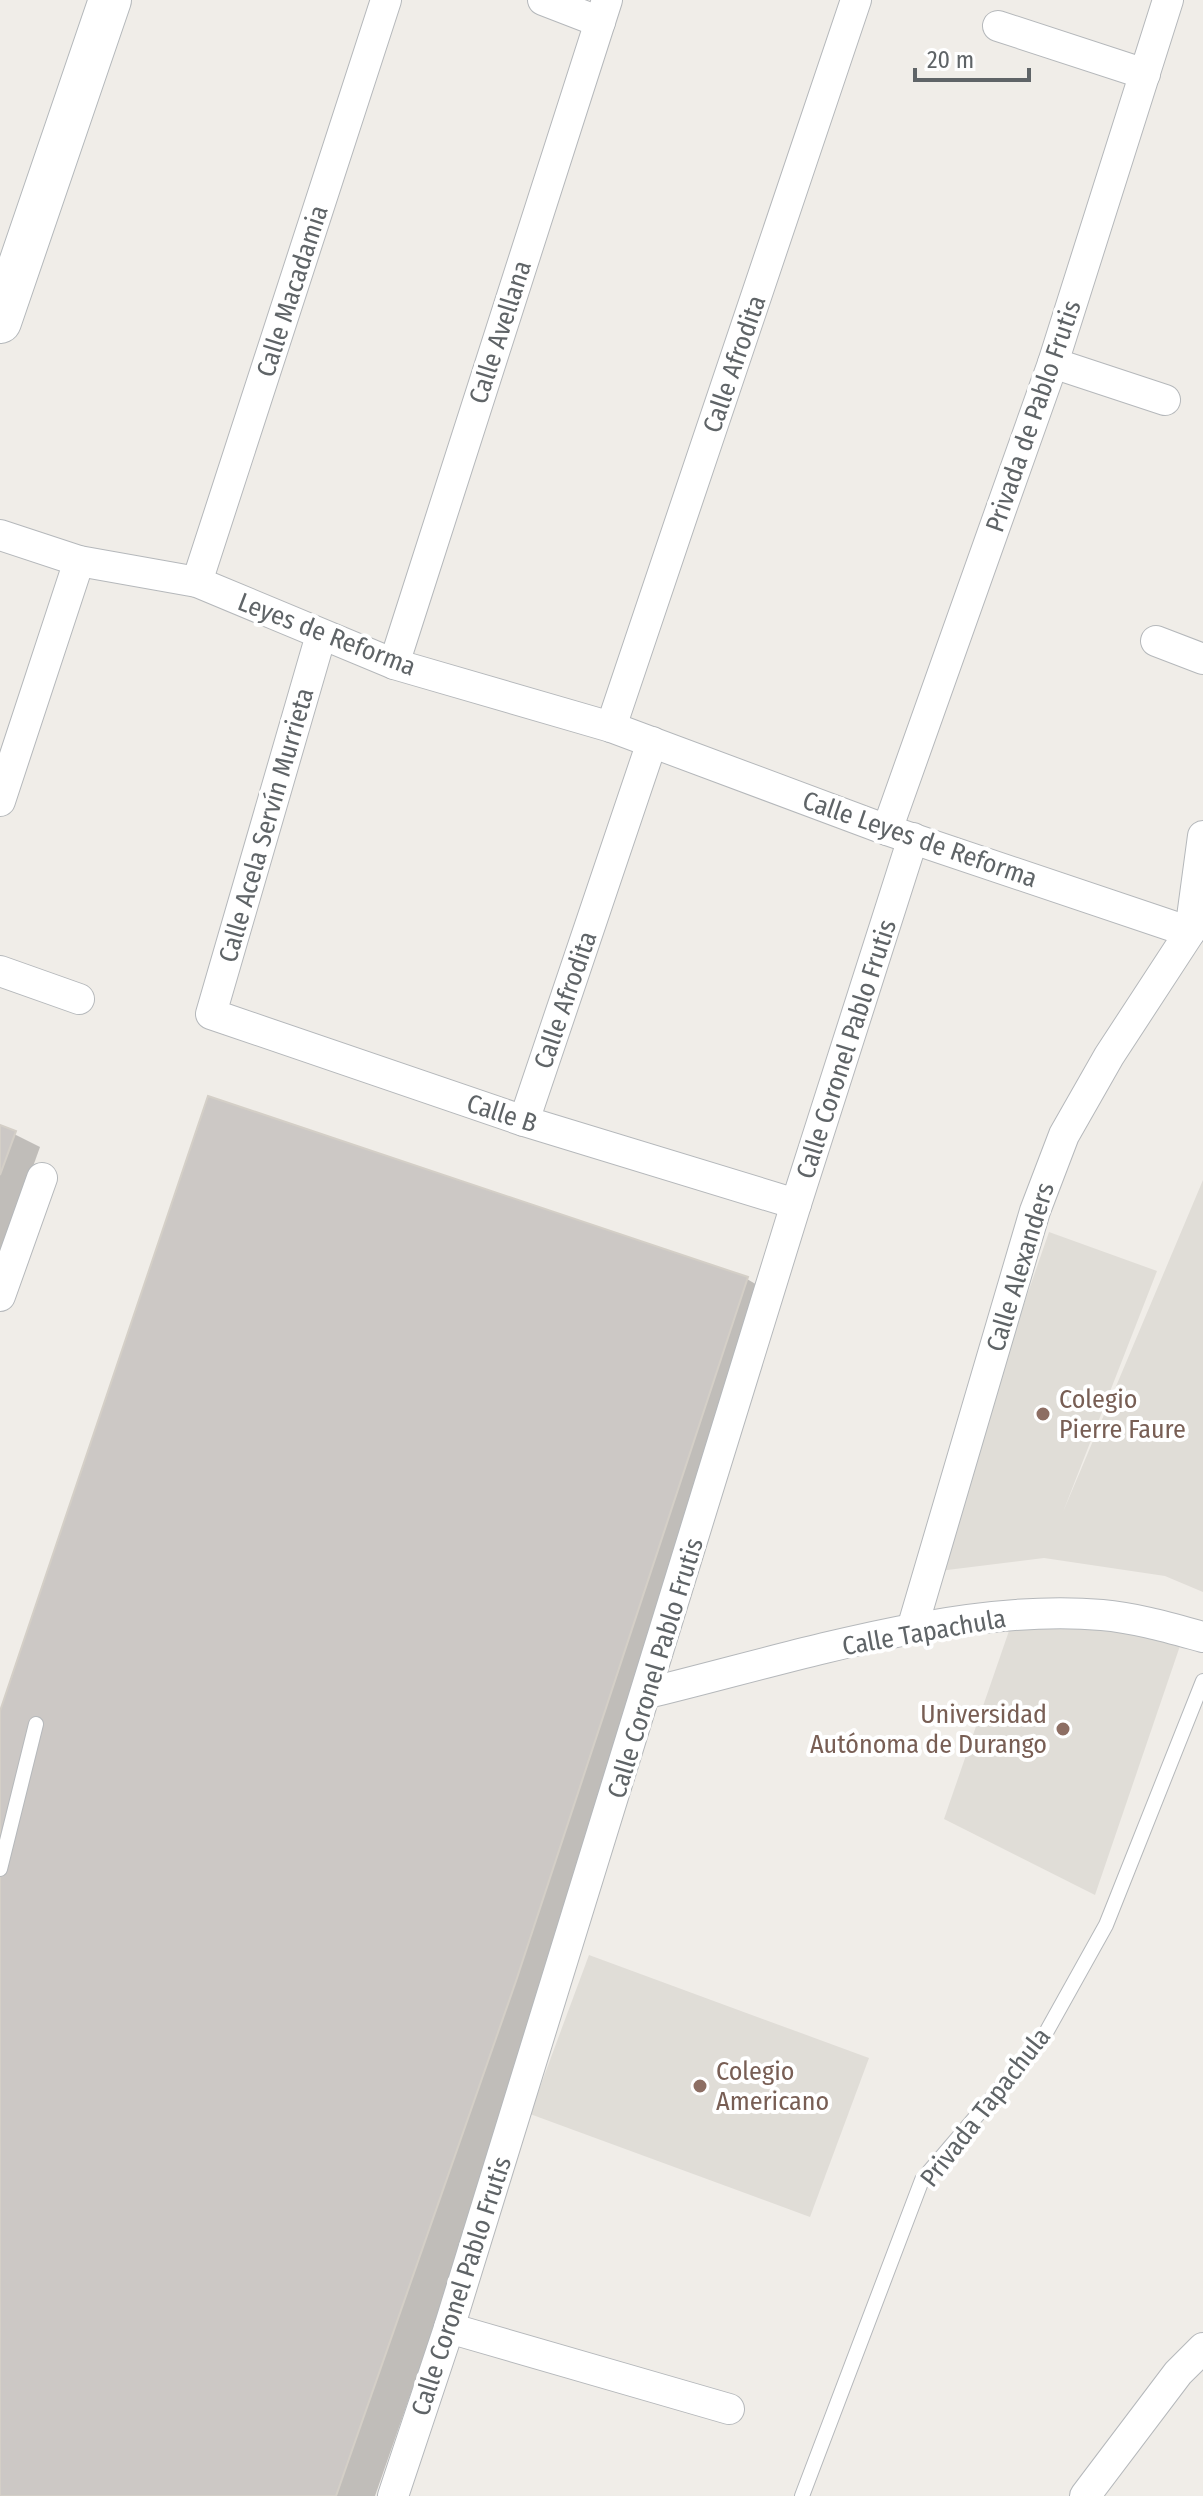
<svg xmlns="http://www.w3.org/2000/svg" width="1203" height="2496" viewBox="0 0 1203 2496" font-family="'Fira Sans Condensed',sans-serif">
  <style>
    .education { fill: #e0ddd7 }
    .shadow { fill: #0003 }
    .building { fill: #ccc8c5; stroke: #d4cfc7; stroke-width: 2 }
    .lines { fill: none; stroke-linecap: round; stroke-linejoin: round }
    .service-casing { stroke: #b5b8bb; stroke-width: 16 }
    .minor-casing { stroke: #b5b8bb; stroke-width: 32 }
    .secondary-casing { stroke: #b4b8bb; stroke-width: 44 }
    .service { stroke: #fff; stroke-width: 14 }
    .minor { stroke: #fff; stroke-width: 30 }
    .secondary { stroke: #fff; stroke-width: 42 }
    .education-dot { fill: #8d6e63; stroke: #fff; stroke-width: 3 }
    .labels { text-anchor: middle; stroke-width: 8; stroke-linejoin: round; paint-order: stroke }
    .street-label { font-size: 26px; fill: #5f6467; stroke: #fff }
    .education-label { font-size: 26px; fill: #785e54; stroke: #fff; text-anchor: start }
  </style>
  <rect width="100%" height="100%" fill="#f0ede8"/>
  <g class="education">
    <polygon points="1203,1180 1203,1592 1165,1576 1044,1558 931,1572 1049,1232 1157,1271 1063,1512"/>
    <polygon points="1073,1622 1182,1640 1095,1895 944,1819 1010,1628"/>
    <polygon points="589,1955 869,2058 810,2217 530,2114"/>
  </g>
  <g class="shadow">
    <polygon points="209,1098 747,1279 779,1298 548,2000 375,2496 0,2496 0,1718"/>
    <polygon points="0,1127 40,1147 1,1256 0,1256"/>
  </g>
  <g class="building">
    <polygon points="208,1096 748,1277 516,1981 336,2496 0,2496 0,1711"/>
    <polygon points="0,1125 16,1131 0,1175"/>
  </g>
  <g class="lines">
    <g class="service-casing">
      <g id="service">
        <polyline points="0,1869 36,1724"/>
        <polyline points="802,2496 922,2180 1043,2038 1106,1925 1203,1681"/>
      </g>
    </g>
    <g class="minor-casing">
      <g id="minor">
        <polyline points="543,0 600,22"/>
        <polyline points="998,26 1145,74"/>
        <polyline points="1053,363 1165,400"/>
        <polyline points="0,535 79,561 197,582 394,664 611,727 887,830 1190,932"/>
        <polyline points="197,582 386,0"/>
        <polyline points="321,635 211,1014 524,1121 796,1204"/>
        <polyline points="1156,641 1203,659"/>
        <polyline points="394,664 607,0"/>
        <polyline points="611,727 856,0"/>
        <polyline points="0,801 79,561"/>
        <polyline points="887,830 1053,363 1168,0"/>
        <polyline points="0,971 79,999"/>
        <polyline points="524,1121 652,742"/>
        <polyline points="0,1296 42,1178"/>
        <polyline points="912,1629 1035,1211 1064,1135 1109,1056 1190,932 1203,836"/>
        <path d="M648,1693C785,1660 961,1602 1102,1615C1136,1618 1170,1628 1203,1637"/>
        <polyline points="449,2328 729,2409"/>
        <polyline points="393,2496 449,2328 796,1204 913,838"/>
        <polyline points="1085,2496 1178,2373 1203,2348"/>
      </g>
    </g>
    <g class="secondary-casing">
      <polyline id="secondary" points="0,322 110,0"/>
    </g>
    <use href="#service" class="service"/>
    <use href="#minor" class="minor"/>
    <use href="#secondary" class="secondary"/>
  </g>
  <g class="education-dot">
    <circle cx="1043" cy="1414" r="8"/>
    <circle cx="1063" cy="1729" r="8"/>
    <circle cx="700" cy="2086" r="8"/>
  </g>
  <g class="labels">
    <g class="street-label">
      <text transform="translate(292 291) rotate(-72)" y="9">Calle Macadamia</text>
      <text transform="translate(500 332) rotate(-72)" y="9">Calle Avellana</text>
      <text transform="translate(734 364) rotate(-71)" y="9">Calle Afrodita</text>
      <text transform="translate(1033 416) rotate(-71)" y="9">Privada de Pablo Frutis</text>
      <text transform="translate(327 634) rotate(21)" y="9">Leyes de Reforma</text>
      <text transform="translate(266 825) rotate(-74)" y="9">Calle Acela Servín Murrieta</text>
      <text transform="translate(920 839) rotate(19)" y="9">Calle Leyes de Reforma</text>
      <text transform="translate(565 1000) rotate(-71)" y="9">Calle Afrodita</text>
      <text transform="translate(846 1049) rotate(-72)" y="9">Calle Coronel Pablo Frutis</text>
      <text transform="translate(502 1113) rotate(18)" y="9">Calle B</text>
      <text transform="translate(1020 1267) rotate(-73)" y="9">Calle Alexanders</text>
      <text transform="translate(924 1632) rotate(-10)" y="9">Calle Tapachula</text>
      <text transform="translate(655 1668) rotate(-73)" y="9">Calle Coronel Pablo Frutis</text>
      <text transform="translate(985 2107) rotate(-52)" y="9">Privada Tapachula</text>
      <text transform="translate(461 2286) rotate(-72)" y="9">Calle Coronel Pablo Frutis</text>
    </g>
    <g class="education-label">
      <text x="1059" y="1408">Colegio<tspan x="1059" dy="30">Pierre Faure</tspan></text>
      <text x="1047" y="1723" text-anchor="end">Universidad<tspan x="1047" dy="30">Autónoma de Durango</tspan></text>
      <text x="716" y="2080">Colegio<tspan x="716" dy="30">Americano</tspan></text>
    </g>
  </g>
  <path d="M915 68v12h114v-12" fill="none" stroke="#5f6467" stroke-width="4"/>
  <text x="927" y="68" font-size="24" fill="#5f6467" stroke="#ffffff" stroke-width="6" paint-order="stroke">20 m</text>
</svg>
